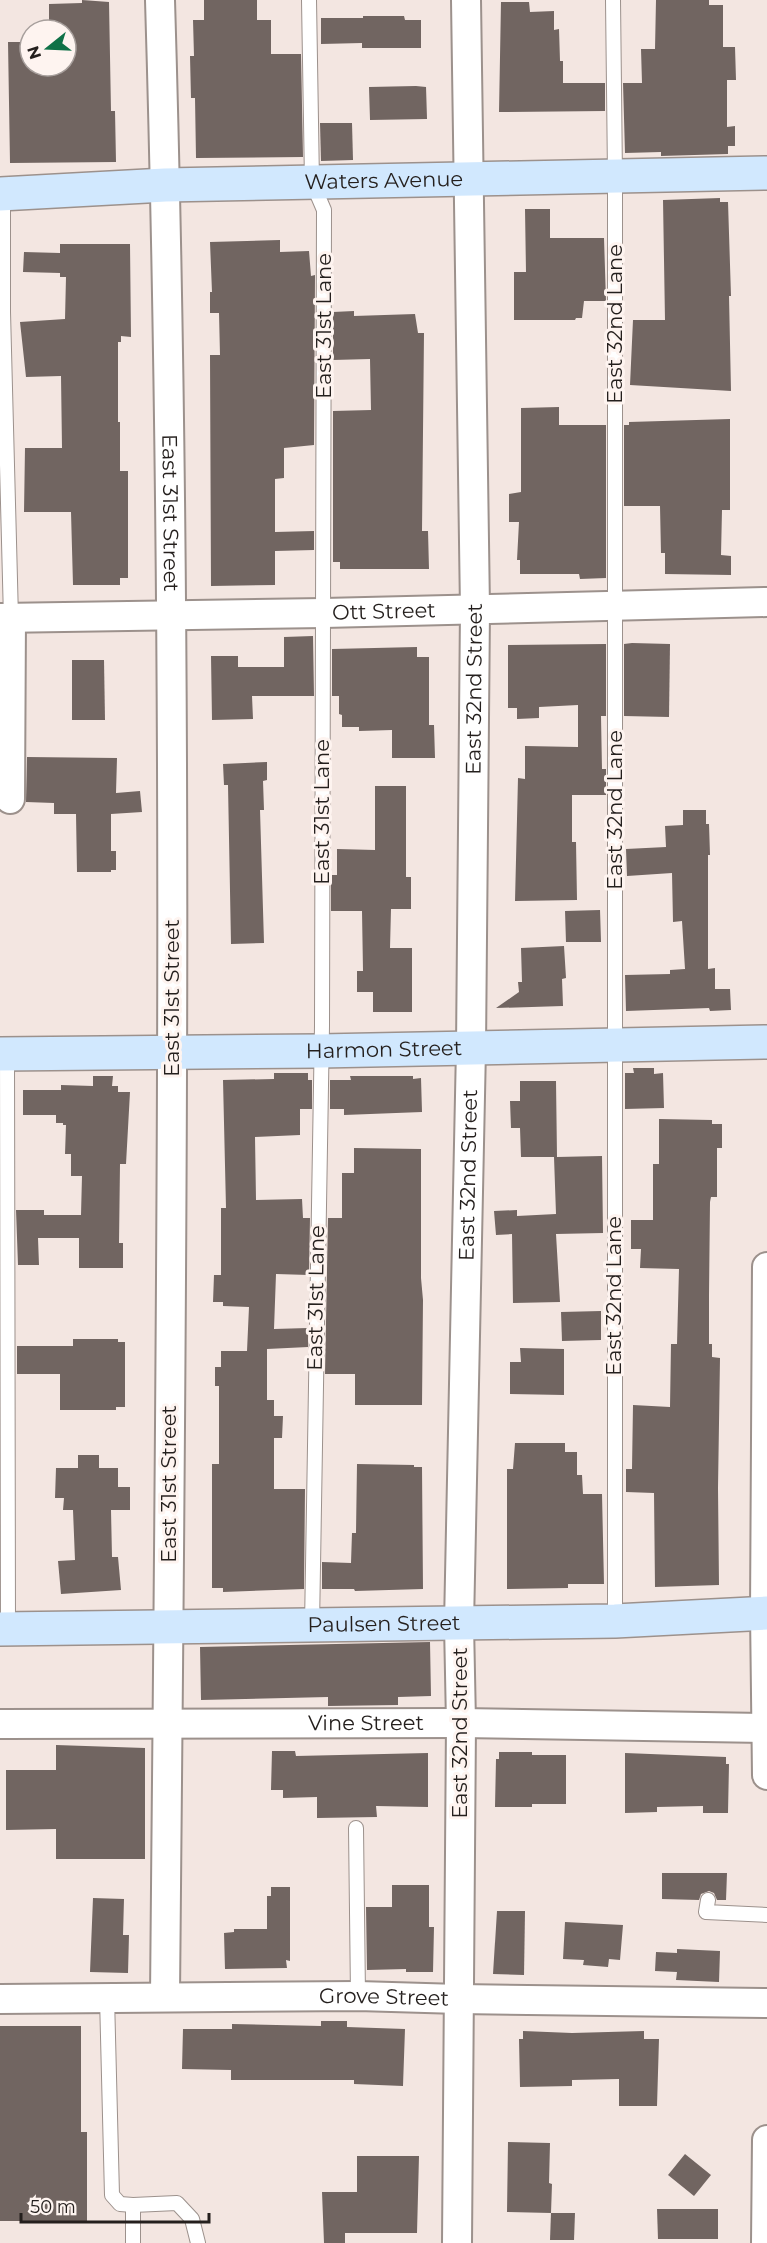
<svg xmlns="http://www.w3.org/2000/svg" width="767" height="2243" viewBox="0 0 767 2243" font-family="Montserrat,sans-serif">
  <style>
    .building { fill: #716561 }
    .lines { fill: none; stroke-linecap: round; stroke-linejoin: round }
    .lane-casing { stroke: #9c918c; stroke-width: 16 }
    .street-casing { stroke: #9c918c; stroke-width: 32 }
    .secondary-casing { stroke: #9c918c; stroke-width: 36 }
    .lane { stroke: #fff; stroke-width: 14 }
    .street { stroke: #fff; stroke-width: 28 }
    .secondary { stroke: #d1e8fe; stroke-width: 33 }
    .labels { text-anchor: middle; stroke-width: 6; stroke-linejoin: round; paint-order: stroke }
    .street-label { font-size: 21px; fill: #241f1d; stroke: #fef4f0 }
  </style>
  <rect width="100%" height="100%" fill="#f3e6e1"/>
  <g class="building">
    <polygon points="82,0 109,2 111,111 115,111 116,162 10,163 8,42 30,42 30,66 66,66 66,30 49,30 49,4 82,3"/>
    <polygon points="204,0 257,0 257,20 271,20 271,54 301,54 303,157 196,158 195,98 191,98 190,56 194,56 193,20 204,20"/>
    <polygon points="656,0 709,0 709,5 723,5 723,47 735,47 736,80 727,80 727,127 735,126 735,146 728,146 728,154 661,156 661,152 625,153 623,83 642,83 641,49 655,49"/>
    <polygon points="501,2 529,2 530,12 554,11 554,30 559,29 560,61 563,61 563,83 605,83 605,111 499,112"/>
    <polygon points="363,16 404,16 405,20 421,20 421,48 362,48 362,43 321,44 321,18 363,18"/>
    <polygon points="416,86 426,87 427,119 370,120 369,87"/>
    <polygon points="320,123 352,123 353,160 321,161"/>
    <polygon points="720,198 720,202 728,202 731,296 729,296 731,391 630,385 633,320 665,320 663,200"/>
    <polygon points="525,209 550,209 550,238 604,238 606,301 584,301 582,318 576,318 575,320 514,320 514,272 526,272"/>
    <polygon points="280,240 280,252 309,251 311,276 315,275 314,445 284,448 284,478 275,479 275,532 314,531 314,550 275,551 275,585 211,586 210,355 220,355 219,313 210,313 210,292 212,292 210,242"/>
    <polygon points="60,244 130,244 131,337 121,336 121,342 118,342 118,422 120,422 120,471 128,471 128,578 120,578 120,585 73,585 71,512 24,512 25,448 62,448 61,376 26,377 20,322 65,319 66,277 60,277 60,273 23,272 24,252 60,253"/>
    <polygon points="354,311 354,316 415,314 418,333 424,333 422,531 428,531 429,569 340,569 340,562 333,562 333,411 371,410 370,359 333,360 333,312"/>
    <polygon points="559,407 559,425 606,425 606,578 580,579 579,574 520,574 520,560 517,560 519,522 509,522 509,494 521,492 521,408"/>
    <polygon points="730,419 730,510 722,510 721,555 731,556 731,575 665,574 665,553 661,553 660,506 624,506 624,425 629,425 629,422"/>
    <polygon points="313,636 314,696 252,696 253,719 212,720 211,656 238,656 238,667 284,667 284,637"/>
    <polygon points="632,643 670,644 669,717 624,716 624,644"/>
    <polygon points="606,644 606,716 601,716 602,769 606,769 606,795 572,795 572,842 576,842 577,900 515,901 518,778 525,779 525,746 578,747 578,705 539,707 539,718 517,719 517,708 508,708 508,645"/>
    <polygon points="417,647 417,657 429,657 429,725 434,725 435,758 392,758 392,730 359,731 359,727 342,727 342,715 339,714 339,696 332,696 332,649"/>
    <polygon points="72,660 104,660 105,720 72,720"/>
    <polygon points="27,757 117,758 116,793 140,791 142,812 111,814 111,851 116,851 116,870 111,870 111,872 77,872 76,814 54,814 54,803 26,802"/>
    <polygon points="267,762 267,780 263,781 264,810 260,810 264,943 231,944 228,785 224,785 223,764"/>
    <polygon points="375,786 406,786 406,877 411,877 411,909 391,909 390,948 412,948 412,1012 373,1012 373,992 357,992 357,971 363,971 362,911 331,911 331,875 337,875 337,849 375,850"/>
    <polygon points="683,810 706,810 706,824 709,824 710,855 708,855 708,969 715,968 715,989 730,989 731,1010 710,1011 709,1008 626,1011 625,975 670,974 670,970 685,969 682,921 673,922 672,873 627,876 626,849 666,847 665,826 683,825"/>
    <polygon points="600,910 601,942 566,942 565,911"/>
    <polygon points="564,946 566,978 562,979 563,1006 496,1008 519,992 518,982 522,982 521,948"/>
    <polygon points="633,1068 654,1068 654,1074 663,1073 664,1108 625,1109 625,1073 634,1073"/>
    <polygon points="274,1073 308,1073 308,1080 312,1080 312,1109 300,1109 300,1135 255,1137 256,1200 302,1199 303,1218 310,1218 309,1275 276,1274 274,1329 308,1328 308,1347 267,1349 267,1400 274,1400 274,1416 283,1416 282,1438 274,1438 274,1489 305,1489 304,1589 223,1592 223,1588 212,1588 212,1464 219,1464 219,1386 215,1386 215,1367 221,1367 221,1351 247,1351 249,1307 223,1306 223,1302 213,1302 214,1275 221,1275 221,1208 226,1208 223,1080 274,1079"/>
    <polygon points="93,1076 113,1076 112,1086 118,1086 118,1092 130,1092 126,1164 120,1164 119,1243 123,1243 123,1268 79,1268 79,1238 38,1238 39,1265 18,1265 16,1210 44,1210 44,1215 81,1215 82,1176 71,1176 71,1154 65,1154 66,1125 63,1125 63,1123 56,1123 56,1115 23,1115 23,1090 61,1090 61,1085 93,1086"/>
    <polygon points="350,1076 413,1076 413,1079 421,1078 422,1112 344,1115 344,1109 330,1109 330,1080 351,1080"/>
    <polygon points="520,1081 556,1081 557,1157 602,1156 603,1233 556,1234 560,1302 513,1303 512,1234 496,1235 494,1211 517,1210 517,1216 556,1214 554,1157 521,1157 520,1128 511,1128 510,1101 520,1101"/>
    <polygon points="659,1119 712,1120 712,1124 722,1124 722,1148 717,1148 717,1197 711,1197 710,1202 709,1295 709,1344 712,1344 712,1357 720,1358 718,1488 719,1585 655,1587 654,1493 626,1492 626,1469 632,1469 633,1405 670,1407 671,1344 677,1344 679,1269 640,1268 641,1249 631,1249 631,1220 653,1220 653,1164 659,1164"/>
    <polygon points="354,1148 421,1149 421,1278 423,1300 422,1405 355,1405 355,1374 325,1374 328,1218 342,1218 342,1173 354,1173"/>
    <polygon points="601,1311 601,1340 562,1341 561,1312"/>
    <polygon points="73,1339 118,1339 118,1342 125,1342 125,1407 116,1407 116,1410 60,1410 60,1374 17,1374 17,1346 73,1346"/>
    <polygon points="520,1348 564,1349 564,1395 510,1394 510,1362 521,1362"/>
    <polygon points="515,1443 565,1443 565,1452 577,1452 577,1475 582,1475 583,1494 602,1494 604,1584 568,1584 568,1588 507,1589 507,1469 513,1469"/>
    <polygon points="78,1455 99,1455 99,1468 118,1468 118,1487 130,1487 130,1510 111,1510 112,1557 118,1557 121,1590 61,1594 58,1561 75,1560 73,1510 63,1510 64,1498 55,1498 56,1468 78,1468"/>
    <polygon points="357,1464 414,1465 414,1467 422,1467 423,1589 355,1591 354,1589 322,1589 322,1562 351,1563 352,1533 356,1533"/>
    <polygon points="430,1642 431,1696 398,1697 398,1705 328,1706 328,1697 201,1700 200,1647"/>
    <polygon points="56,1745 145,1748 145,1859 56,1859 56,1829 6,1830 6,1770 56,1770"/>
    <polygon points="272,1751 295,1751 296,1756 428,1753 428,1807 376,1806 377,1817 317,1818 317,1797 283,1798 283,1790 271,1790"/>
    <polygon points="499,1752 532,1752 532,1755 566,1755 566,1804 532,1804 532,1807 495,1807 496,1759 499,1759"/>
    <polygon points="625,1753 726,1757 726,1764 729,1764 728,1813 703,1813 703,1806 657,1807 657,1812 625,1813"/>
    <polygon points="662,1873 727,1873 726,1900 717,1900 714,1893 709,1891 701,1894 699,1900 662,1899"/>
    <polygon points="392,1885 429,1885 429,1927 434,1927 433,1972 406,1972 406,1969 367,1970 366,1907 392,1907"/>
    <polygon points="271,1887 290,1887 290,1961 286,1960 287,1968 225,1969 224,1933 234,1932 234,1929 267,1929 267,1896 271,1896"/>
    <polygon points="93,1898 124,1899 123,1935 129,1935 128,1973 90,1972"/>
    <polygon points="497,1911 525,1911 524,1975 493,1974"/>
    <polygon points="565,1922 623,1925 620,1960 609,1959 608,1967 583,1965 584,1960 563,1959"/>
    <polygon points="677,1949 720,1951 719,1982 676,1980 677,1972 655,1971 656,1952 677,1953"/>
    <polygon points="321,2021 347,2021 347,2027 405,2029 403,2086 354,2084 354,2080 231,2080 231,2070 182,2069 183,2029 232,2029 232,2024 321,2026"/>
    <polygon points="0,2026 81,2026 81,2132 87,2132 87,2221 0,2221"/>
    <polygon points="523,2031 572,2033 644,2031 644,2039 659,2039 657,2106 619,2106 619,2079 572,2080 572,2086 520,2087 519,2039 523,2039"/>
    <polygon points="508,2142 550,2143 549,2183 552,2184 551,2213 507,2212"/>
    <polygon points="685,2154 711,2175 694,2196 668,2175"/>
    <polygon points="357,2156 419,2156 417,2233 345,2233 345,2243 324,2243 322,2192 357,2192"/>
    <polygon points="657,2209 718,2209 718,2239 658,2239"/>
    <polygon points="551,2213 575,2213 574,2240 550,2240"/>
  </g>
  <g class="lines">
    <g class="lane-casing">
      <g id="lane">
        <polyline points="309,0 312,182 324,210 322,1026 312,1626"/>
        <polyline points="613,0 615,176 615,1621"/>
        <polyline points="3,194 3,312 11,618"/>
        <polyline points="7,1054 8,1629"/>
        <polyline points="356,1828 358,1996"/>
        <polyline points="708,1900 706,1912 767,1915"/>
        <polyline points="107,1997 112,2195 120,2204 133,2205"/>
        <polyline points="133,2243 133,2205 177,2203 192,2219 198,2243"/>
      </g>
    </g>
    <g class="street-casing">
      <g id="street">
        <path id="s1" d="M160,0C180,665 171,1331 165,1997"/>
        <path id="s2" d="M0,618L324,613L767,602"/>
        <polyline points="10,799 11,618"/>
        <polyline points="767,1267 765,1613 767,1775"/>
        <path id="s3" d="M0,1724L461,1723L767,1728"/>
        <path id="s4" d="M0,1999L358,1996L459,1999L767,2003"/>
        <path id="s5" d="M457,2243L461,1723L459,1624L471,1048L475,609L466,0"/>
        <polyline points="766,2243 767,2140"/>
      </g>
    </g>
    <g class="secondary-casing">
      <g id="secondary">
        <path id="s6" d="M0,194L165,185L767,173"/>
        <path id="s7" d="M0,1054L320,1051L767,1042"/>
        <path id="s8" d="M0,1629L615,1621L767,1613"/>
      </g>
    </g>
    <use href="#lane" class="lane"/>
    <use href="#street" class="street"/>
    <use href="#secondary" class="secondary"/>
  </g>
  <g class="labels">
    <g class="street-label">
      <text dy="7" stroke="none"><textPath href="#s6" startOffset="384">Waters Avenue</textPath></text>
      <text transform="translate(615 324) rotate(-90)" y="7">East 32nd Lane</text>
      <text transform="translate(324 326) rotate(-90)" y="7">East 31st Lane</text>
      <text dy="7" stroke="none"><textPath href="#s1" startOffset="513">East 31st Street</textPath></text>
      <text dy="7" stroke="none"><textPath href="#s2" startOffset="384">Ott Street</textPath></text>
      <text dy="7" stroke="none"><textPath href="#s5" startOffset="1554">East 32nd Street</textPath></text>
      <text transform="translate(615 810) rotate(-90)" y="7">East 32nd Lane</text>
      <text transform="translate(322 812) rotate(-90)" y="7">East 31st Lane</text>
      <text transform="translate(172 998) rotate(-90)" y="7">East 31st Street</text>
      <text dy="7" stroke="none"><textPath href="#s7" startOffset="384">Harmon Street</textPath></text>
      <text dy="7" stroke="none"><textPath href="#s5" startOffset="1068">East 32nd Street</textPath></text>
      <text transform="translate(614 1296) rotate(-90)" y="7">East 32nd Lane</text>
      <text transform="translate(316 1298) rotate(-89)" y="7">East 31st Lane</text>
      <text transform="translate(169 1484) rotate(-90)" y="7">East 31st Street</text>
      <text dy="7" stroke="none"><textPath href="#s8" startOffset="384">Paulsen Street</textPath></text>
      <text dy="7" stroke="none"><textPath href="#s3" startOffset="366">Vine Street</textPath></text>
      <text transform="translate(460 1733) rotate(-90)" y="7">East 32nd Street</text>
      <text dy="7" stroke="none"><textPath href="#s4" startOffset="384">Grove Street</textPath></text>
    </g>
  </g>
  <g transform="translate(48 48) rotate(252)"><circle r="28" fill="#fef4f0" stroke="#a79f9c" stroke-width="1.5"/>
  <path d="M0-4.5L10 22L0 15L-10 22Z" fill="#0f7147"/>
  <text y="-9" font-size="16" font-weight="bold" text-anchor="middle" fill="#241f1d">N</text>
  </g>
  <path d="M21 2213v9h188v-9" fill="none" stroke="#241f1d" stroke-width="3"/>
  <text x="30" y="2213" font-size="18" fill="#241f1d" stroke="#fef4f0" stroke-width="4.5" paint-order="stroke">50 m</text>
</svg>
